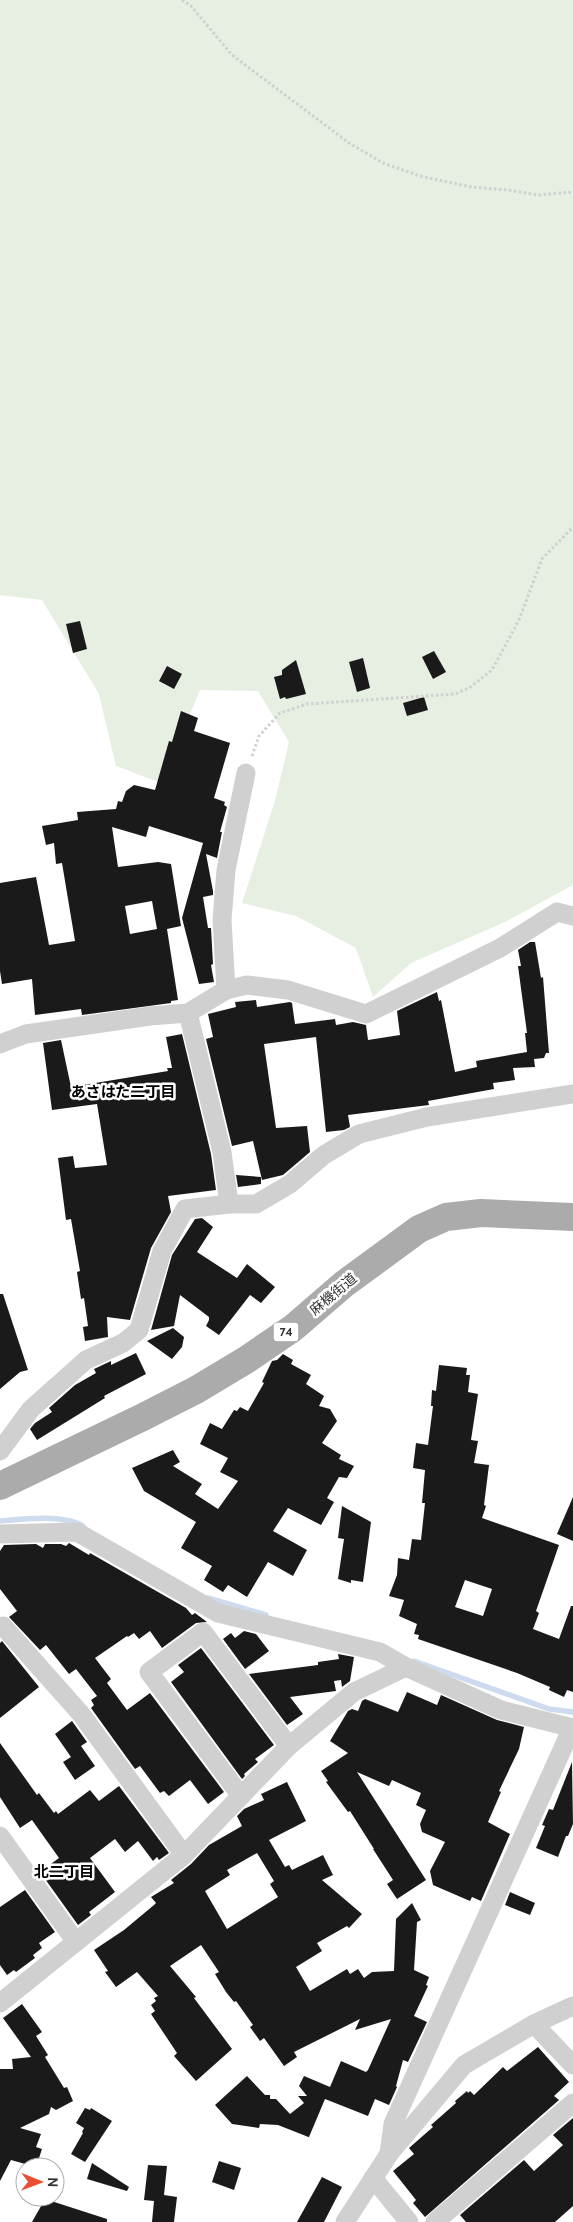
<svg xmlns="http://www.w3.org/2000/svg" width="573" height="2222" viewBox="0 0 573 2222" font-family="Cabin,'Noto Sans JP',sans-serif">
  <style>
    .green { fill: #e6efe1 }
    .lines { fill: none; stroke-linecap: round; stroke-linejoin: round }
    .stream { stroke: #cedbef; stroke-width: 5.5 }
    .building { fill: #1a1a1a; fill-rule: evenodd }
    .path { stroke: #d0d0d0; stroke-width: 3; stroke-dasharray: 2.5 2.5; stroke-linecap: butt }
    .minor { stroke: #d0d0d0; stroke-width: 19 }
    .primary { stroke: #ababab; stroke-width: 28 }
    .labels { text-anchor: middle; stroke-width: 5; stroke-linejoin: round; paint-order: stroke }
    .shield { fill: #fff; stroke: #707070; stroke-width: 1 }
    .shield-label { font-size: 12px; font-weight: bold; fill: #333 }
    .street-label { font-size: 14px; fill: #333; stroke: #fff }
    .neighbourhood-label { font-size: 15px; font-weight: bold; fill: #000; stroke: #fff }
  </style>
  <rect width="100%" height="100%" fill="#fff"/>
  <polygon class="green" points="0,0 573,0 573,885 505,922 411,963 373,997 356,948 296,916 242,903 275,801 289,742 258,691 200,690 161,783 116,766 99,694 42,600 0,595"/>
  <g class="lines">
    <g class="stream">
      <path d="M0,1521C23,1519 63,1514 83,1526"/>
      <polyline points="208,1598 266,1615"/>
      <polyline points="414,1661 549,1709 573,1712"/>
    </g>
  </g>
  <g class="building">
    <polygon points="80,621 87,649 73,653 66,624"/>
    <polygon points="434,651 446,672 433,679 422,657"/>
    <polygon points="363,658 370,688 357,692 349,662"/>
    <polygon points="296,660 306,694 286,699 285,697 280,699 274,677 282,675 282,670"/>
    <polygon points="167,666 182,674 174,689 159,681"/>
    <polygon points="424,697 428,710 407,716 403,703"/>
    <path d="M181,711L198,718L194,731L230,743L214,798L225,802L224,805L227,807L220,832H222L217,858L206,854L213,891V895L203,897L208,928H211L213,964L211,965L214,982L199,984L182,918L203,843L149,826L146,837L112,827L118,867L158,862L171,864L181,926L167,929L178,1000L171,1001V1003L82,1015L81,1009L35,1015L32,979L2,984L0,971V883L36,877L49,945L75,941L62,863L56,864L54,843L46,845L42,826L78,820L77,812L116,809L118,801L122,802L126,791L134,785L155,790L169,741L172,742ZM152,901L157,929L130,934L125,906Z"/>
    <polygon points="530,942 535,942 541,978 543,977 549,1053 546,1053 544,1058 534,1059 535,1067 513,1068 515,1080 493,1083 494,1089 428,1101 429,1105 348,1115 350,1127 344,1130 326,1132 316,1037 264,1044 276,1128 307,1126 310,1152 283,1175 262,1180 253,1141 232,1146 206,1039 213,1037 208,1014 236,1007 235,1002 256,1000 257,1007 290,1002 292,1003 295,1024 335,1019 336,1025 353,1022 366,1025 368,1040 400,1035 397,1011 437,992 439,1001 441,1000 455,1072 477,1067 476,1061 527,1052 525,1033 527,1033 518,966 521,966 518,950"/>
    <polygon points="182,1034 211,1154 216,1190 168,1196 171,1212 151,1248 130,1320 107,1317 108,1337 85,1341 83,1327 88,1326 84,1298 81,1299 77,1272 80,1271 71,1219 66,1220 58,1158 73,1156 75,1168 107,1165 97,1104 52,1110 43,1043 61,1040 71,1087 168,1071 167,1068 172,1068 166,1037"/>
    <polygon points="236,1175 261,1177 261,1184 238,1187"/>
    <polygon points="202,1218 213,1227 197,1252 237,1278 247,1264 275,1287 261,1303 250,1295 219,1335 206,1326 209,1320 209,1317 180,1295 174,1326 151,1330 172,1255 195,1219"/>
    <polygon points="0,1294 3,1294 28,1370 20,1372 0,1389"/>
    <polygon points="173,1328 184,1337 182,1347 172,1359 147,1341"/>
    <polygon points="136,1353 146,1374 104,1396 105,1398 37,1440 30,1429 35,1423 52,1412 49,1408 75,1385 96,1373 94,1369 111,1361 111,1365"/>
    <polygon points="283,1354 293,1360 291,1364 311,1375 306,1384 324,1396 319,1406 330,1409 337,1421 322,1443 341,1455 339,1459 354,1466 347,1478 339,1477 327,1498 334,1502 321,1525 288,1508 273,1531 307,1550 293,1576 268,1562 247,1597 228,1585 223,1592 204,1580 212,1566 181,1548 196,1522 144,1491 132,1468 173,1450 180,1462 173,1466 202,1484 195,1494 218,1509 238,1481 220,1472 228,1458 200,1444 210,1423 222,1429 234,1410 237,1411 240,1407 248,1411 264,1383 262,1382 272,1361 277,1360"/>
    <path d="M439,1365L467,1368L466,1375H470L468,1392L478,1394L471,1440L478,1441L474,1463L489,1465L484,1505L486,1506L482,1518L559,1545L536,1611L539,1613L533,1629L559,1639L571,1606H573V1692L567,1690L564,1697L549,1690L550,1687L517,1673L418,1639L419,1635L414,1634L417,1624L399,1616L404,1600L389,1596L397,1575L398,1558L409,1560L412,1539L421,1540L425,1503H422L425,1470L413,1468L416,1443L428,1445L433,1406H431L432,1390L436,1391ZM465,1580L492,1589L483,1616L455,1607Z"/>
    <polygon points="573,1497 573,1541 557,1534"/>
    <polygon points="342,1506 371,1522 363,1582 351,1580 351,1583 338,1579 344,1539 338,1538"/>
    <polygon points="69,1543 89,1555 90,1553 186,1608 192,1615 195,1613 207,1622 196,1623 162,1648 150,1631 139,1639 134,1633 128,1637 127,1636 95,1658 111,1679 107,1683 127,1710 150,1693 224,1792 208,1804 190,1780 169,1796 164,1791 160,1793 140,1766 135,1769 91,1708 94,1705 91,1700 97,1696 76,1669 69,1674 46,1645 40,1650 9,1617 17,1611 0,1589 0,1551 4,1545 36,1544 43,1548 45,1544 61,1544 66,1546"/>
    <polygon points="244,1631 256,1634 269,1651 245,1669 223,1639 231,1633 235,1638"/>
    <polygon points="2,1641 39,1687 0,1718 0,1643"/>
    <polygon points="201,1648 274,1745 255,1759 258,1762 244,1774 245,1776 242,1779 171,1682 184,1672 178,1665"/>
    <polygon points="338,1654 354,1657 350,1681 342,1687 341,1680 334,1681 336,1691 290,1697 303,1714 287,1725 249,1674 318,1665 318,1662 339,1659"/>
    <polygon points="407,1692 437,1705 441,1695 497,1720 524,1727 519,1749 499,1791 501,1792 488,1822 510,1834 481,1901 472,1897 470,1901 433,1885 430,1871 445,1842 422,1832 420,1824 426,1810 416,1805 421,1793 392,1780 389,1786 357,1772 426,1880 397,1899 387,1884 393,1880 373,1849 374,1849 350,1811 348,1812 326,1782 328,1781 321,1771 348,1753 330,1741 348,1711 352,1709 358,1711 362,1701 365,1699 398,1712"/>
    <polygon points="72,1721 87,1742 81,1746 95,1766 75,1780 63,1762 71,1757 55,1734"/>
    <polygon points="0,1743 37,1795 39,1793 54,1813 56,1811 58,1814 90,1790 99,1801 119,1786 169,1853 159,1860 157,1857 153,1861 138,1841 125,1852 115,1839 90,1858 115,1892 89,1912 91,1915 78,1925 40,1872 59,1858 32,1820 20,1828 0,1797"/>
    <polygon points="572,1762 573,1824 568,1836 566,1836 558,1857 536,1848 545,1826 542,1825 549,1809 553,1810"/>
    <path d="M287,1782L306,1821L269,1840L285,1867L289,1865L292,1870L323,1855L333,1875L322,1880L362,1914L349,1928L347,1926L317,1943L322,1951L296,1967L310,1991L347,1969L350,1974L358,1969L364,1978L372,1972L394,1971L396,1919L412,1903L421,1920L417,1922L414,1970L429,1977L426,1985L428,1986L414,2016L427,2022L408,2062L403,2060L396,2086L397,2087L389,2105L375,2099L368,2116L325,2099L309,2137L311,2138L278,2125L260,2124L259,2128L232,2124L215,2105L247,2076L265,2095H270V2099H276L290,2114L304,2103L298,2096H307L299,2086L304,2076L330,2087L341,2061L366,2072L368,2070L391,2019L355,2030L360,2019L294,2052L297,2057L284,2066L264,2038L260,2041L250,2027L253,2025L236,2001L234,2002L226,1992L215,1974L219,1972L201,1945L170,1966L196,1997L194,1998L232,2049L196,2081L174,2056L177,2053L151,2014L155,2011L151,2005L156,2001L154,1998L158,1996L137,1972L116,1987L105,1972L108,1971L94,1950L124,1930L154,1905L156,1903L151,1897L174,1883L171,1880L191,1864L209,1845L242,1826L237,1816L244,1809L264,1800L261,1794ZM257,1853L274,1881L270,1884L278,1897L227,1929L205,1891L230,1875L227,1870Z"/>
    <polygon points="25,1890 55,1932 39,1943 42,1948 33,1955 35,1958 16,1972 14,1970 7,1975 0,1965 0,1907"/>
    <polygon points="510,1892 535,1903 530,1915 505,1905"/>
    <polygon points="22,2004 42,2032 36,2036 48,2055 45,2057 64,2088 67,2087 73,2101 56,2110 51,2107 49,2114 20,2128 41,2134 36,2147 42,2149 36,2167 11,2160 0,2181 0,2069 13,2069 12,2059 31,2057 3,2018"/>
    <polygon points="538,2047 569,2082 554,2096 559,2100 425,2217 413,2203 416,2200 393,2171 414,2154 409,2148 433,2127 431,2125 456,2103 455,2101 467,2091 468,2093 470,2091 474,2095 503,2067 507,2071"/>
    <polygon points="85,2108 90,2110 91,2108 112,2121 85,2162 71,2154 83,2133 82,2132 84,2128 76,2123"/>
    <polygon points="573,2118 573,2206 555,2222 466,2222 460,2215 524,2160 534,2171 563,2145 553,2135"/>
    <polygon points="219,2161 241,2168 234,2190 212,2182"/>
    <polygon points="92,2163 129,2187 127,2191 87,2179"/>
    <polygon points="148,2165 167,2166 164,2195 177,2197 174,2222 152,2222 154,2201 144,2200"/>
    <polygon points="322,2177 342,2187 324,2222 297,2222"/>
    <polygon points="45,2199 107,2219 107,2222 32,2222"/>
  </g>
  <g class="lines">
    <g class="path">
      <polyline points="182,0 191,6 232,55 349,143 383,163 420,176 471,187 508,190 538,195 573,192"/>
      <polyline points="252,756 259,736 280,713 307,704 455,694 469,688 492,670 519,620 542,559 573,527"/>
    </g>
    <g class="minor">
      <polyline points="226,990 222,920 226,870 246,773"/>
      <polyline points="188,1013 222,1152 229,1204"/>
      <polyline points="0,1044 26,1034 150,1016 188,1013 226,990 247,985 288,990 366,1014 500,948 557,912 573,916"/>
      <polyline points="0,1451 31,1409 86,1360 123,1343 139,1330 162,1251 185,1209 229,1204 256,1204 290,1184 324,1155 359,1134 427,1117 573,1094"/>
      <polyline points="0,1534 77,1532 218,1613 380,1652 406,1667 501,1710 573,1728"/>
      <polyline points="0,1627 3,1626 81,1714 184,1855"/>
      <polyline points="241,1796 149,1672 203,1632 289,1746"/>
      <polyline points="0,1836 76,1942"/>
      <polyline points="0,2003 184,1855 289,1746 354,1692 406,1667"/>
      <polyline points="534,2024 573,2065"/>
      <polyline points="389,2154 393,2124 572,1728"/>
      <polyline points="373,2178 409,2222"/>
      <polyline points="345,2222 389,2154 464,2065 534,2024 573,2006"/>
      <polyline points="435,2222 573,2103"/>
    </g>
    <polyline class="primary" points="0,1486 143,1417 196,1390 246,1360 293,1328 344,1284 419,1229 446,1217 481,1213 573,1217"/>
  </g>
  <g class="labels">
    <rect class="shield" x="273.5" y="1322.5" width="25" height="19" rx="4"/>
    <g class="shield-label">
      <text x="286" y="1336">74</text>
    </g>
    <g class="street-label">
      <text transform="translate(333 1294) rotate(-40)" y="5">麻機街道</text>
    </g>
    <g class="neighbourhood-label">
      <text x="123" y="1097">あさはた二丁目</text>
      <text x="64" y="1877">北二丁目</text>
    </g>
  </g>
  <g transform="translate(40 2182) rotate(91)"><circle r="24" fill="#ffffff" stroke="#adadad"/>
  <path d="M0-4L9 19L0 12L-9 19Z" fill="#eb4f33"/>
  <text y="-8" font-size="14" font-weight="bold" text-anchor="middle" fill="#333333">N</text>
  </g>
</svg>
